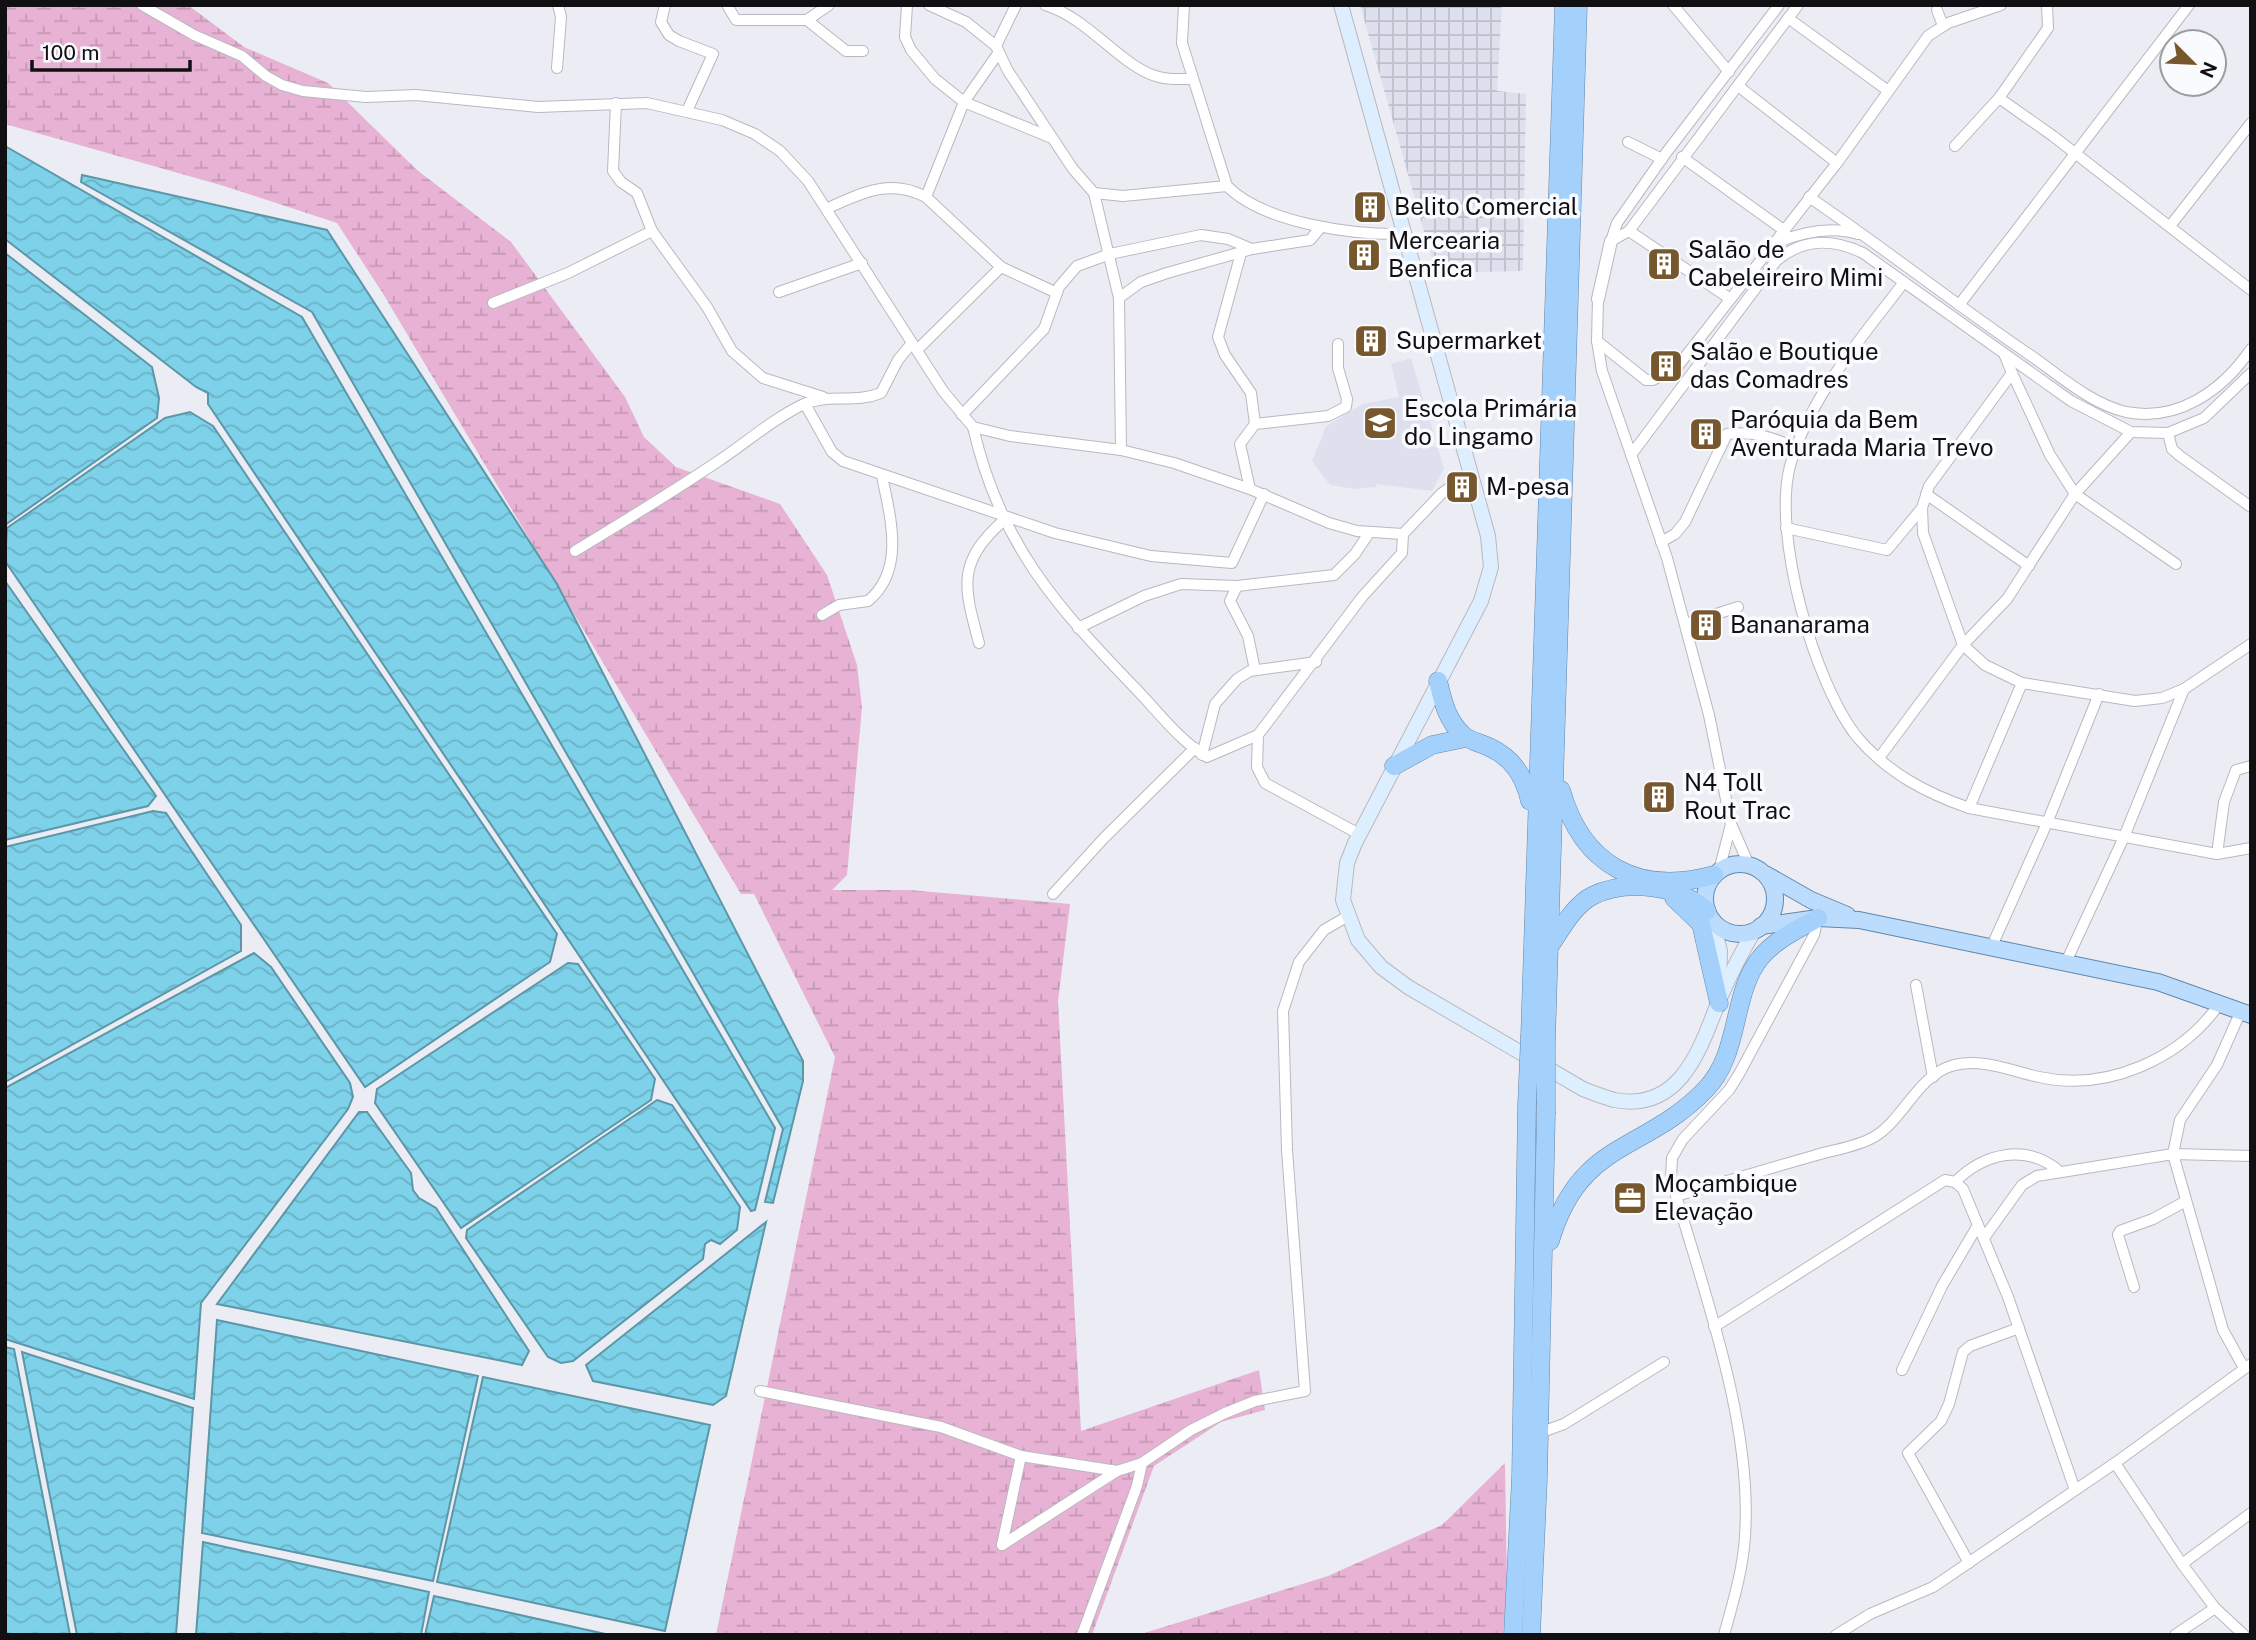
<svg xmlns="http://www.w3.org/2000/svg" width="2256" height="1640" viewBox="0 0 2256 1640" font-family="'Public Sans',sans-serif">
  <style>
    .built { fill: #dee0ee }
    .industrial { fill: url(#industrial-grid) }
    .wetland { fill: url(#wetland-marsh) }
    .water { fill: url(#water-waves); stroke: #5c97a8; stroke-width: 2 }
    .lines { fill: none; stroke-linecap: round; stroke-linejoin: round }
    .minor-casing { stroke: #b8b9c0; stroke-width: 12 }
    .tertiary-casing { stroke: #b8b9c0; stroke-width: 14 }
    .secondary-casing { stroke: #b8b9c0; stroke-width: 16 }
    .primary-casing { stroke: #6286a9; stroke-width: 18 }
    .trunk-casing { stroke: #6286a9; stroke-width: 19 }
    .minor { stroke: #fff; stroke-width: 10 }
    .tertiary { stroke: #fff; stroke-width: 12 }
    .secondary { stroke: #ddeefe; stroke-width: 14 }
    .primary { stroke: #bbdcfd; stroke-width: 16 }
    .trunk { stroke: #a4d0fc; stroke-width: 18 }
    .trunk-bridge-casing { stroke: #6286a9; stroke-width: 19; stroke-linecap: butt }
    .trunk-bridge { stroke: #a4d0fc; stroke-width: 18 }
    .labels { text-anchor: middle; stroke-width: 7; stroke-linejoin: round; paint-order: stroke }
    .poi-label { font-size: 24px; fill: #101012; stroke: #fafbff; text-anchor: start }
  </style>
  <defs>
    <pattern id="industrial-grid" width="8" height="8" patternUnits="userSpaceOnUse" patternTransform="scale(1.75)"><rect width="8" height="8" fill="#dee0ee"/><path d="M0 4h8M4 0v8" fill="none" stroke="#bdbfcb"/></pattern>
    <pattern id="wetland-marsh" width="20" height="14" patternUnits="userSpaceOnUse" patternTransform="scale(1.75)"><rect width="20" height="14" fill="#e7b2d3"/><path d="M1 5h8M5 5V1M11 12h8M15 12V8" fill="none" stroke="#c598b4"/></pattern>
    <pattern id="water-waves" width="16" height="10" patternUnits="userSpaceOnUse" patternTransform="scale(1.75)"><rect width="16" height="10" fill="#7dd1e9"/><path d="M0 5q4-4 8 0t8 0" fill="none" stroke="#6bb2c7"/></pattern>
  </defs>
  <rect width="100%" height="100%" fill="#ecedf4"/>
  <polygon class="built" points="1411,358 1435,438 1428,439 1431,447 1437,446 1444,468 1432,491 1376,484 1376,487 1354,489 1330,485 1312,461 1326,426 1363,404 1399,397 1391,364"/>
  <polygon class="industrial" points="1360,5 1502,5 1497,91 1526,94 1523,271 1436,273"/>
  <g class="wetland">
    <polygon points="5,5 188,5 244,47 328,83 417,170 511,242 625,397 644,437 676,467 780,504 827,575 857,665 862,707 847,875 832,890 909,890 1070,904 1058,1001 1081,1431 1259,1370 1265,1410 1221,1422 1154,1466 1092,1635 716,1635 835,1057 754,894 741,894 382,292 337,223 224,186 5,124"/>
    <polygon points="1505,1463 1507,1588 1503,1635 1138,1635 1328,1576 1442,1525"/>
  </g>
  <g class="water">
    <polygon points="5,146 302,317 775,1128 755,1210 751,1211 208,404 208,393 196,387 5,239"/>
    <polygon points="82,175 327,230 557,584 803,1061 803,1081 773,1203 765,1202 783,1129 312,312 81,182"/>
    <polygon points="5,253 152,367 159,398 157,418 5,525"/>
    <polygon points="190,412 213,426 557,934 550,962 365,1087 5,561 7,528 165,418"/>
    <polygon points="5,581 156,796 148,806 5,840"/>
    <polygon points="153,811 166,813 241,925 241,951 5,1082 5,847"/>
    <polygon points="254,953 271,967 350,1083 353,1097 348,1109 201,1303 194,1399 5,1339 5,1088"/>
    <polygon points="568,963 578,964 655,1079 651,1100 461,1228 375,1103 377,1089"/>
    <polygon points="657,1100 672,1105 740,1207 737,1230 720,1244 711,1240 705,1244 703,1259 573,1361 561,1363 548,1357 466,1238 467,1230"/>
    <polygon points="359,1112 367,1112 411,1173 413,1190 419,1198 436,1208 529,1351 522,1365 217,1304"/>
    <polygon points="766,1222 726,1396 713,1405 593,1381 586,1365"/>
    <polygon points="217,1320 478,1376 433,1581 202,1533"/>
    <polygon points="5,1347 14,1349 70,1635 5,1635"/>
    <polygon points="22,1352 193,1408 176,1635 77,1635"/>
    <polygon points="483,1377 710,1425 665,1631 437,1582"/>
    <polygon points="203,1542 429,1592 421,1635 196,1635"/>
    <polygon points="434,1596 610,1635 425,1635"/>
  </g>
  <g class="lines">
    <g class="minor-casing">
      <g id="minor">
        <polyline points="142,5 194,35 242,56 266,76 282,85 303,91 366,97 416,95 538,107 647,103 722,120 755,134 780,151 808,181 943,391 973,427 1010,436 1121,450 1174,463 1250,489 1329,523 1357,531 1403,534"/>
        <polyline points="665,5 661,22 669,35 679,41 713,54 687,111"/>
        <polyline points="727,5 736,20 807,20 829,5"/>
        <polyline points="907,5 905,37 911,50 935,79 964,102 1052,138"/>
        <polyline points="929,5 966,22 996,46 1008,71 1073,169 1094,193 1123,196 1227,186"/>
        <path d="M1045,5C1089,18 1122,68 1159,77C1169,80 1181,79 1192,79"/>
        <path d="M1184,5L1182,43L1227,186C1265,224 1354,235 1405,234"/>
        <polyline points="1673,5 1729,72"/>
        <polyline points="2047,5 2048,28 1999,98 2053,136 2251,290"/>
        <polyline points="1937,10 1943,26"/>
        <polyline points="1788,18 1887,90"/>
        <polyline points="807,20 846,51 863,51"/>
        <polyline points="996,46 1016,5"/>
        <polyline points="557,68 561,17 558,5"/>
        <polyline points="1738,86 1837,163"/>
        <polyline points="616,103 613,171 621,182 637,193 652,231 707,307 732,351 763,378 823,397"/>
        <polyline points="1628,142 1662,159"/>
        <polyline points="1955,146 1999,98"/>
        <polyline points="1682,157 1785,231"/>
        <polyline points="1094,193 1119,298 1121,450"/>
        <polyline points="926,197 964,102 999,52"/>
        <path d="M1809,197C1884,248 1955,304 2030,355C2059,375 2091,404 2126,412C2178,422 2222,391 2251,349"/>
        <path d="M828,208C862,193 890,178 926,197L1001,267L1057,293"/>
        <polyline points="2170,226 2251,123"/>
        <polyline points="1629,231 1729,298"/>
        <polyline points="1611,241 1629,231 1798,5"/>
        <polyline points="1611,241 1617,223 1666,153 1779,5"/>
        <path d="M1778,242C1803,232 1832,226 1858,234"/>
        <polyline points="1241,253 1218,337 1225,355 1251,393 1255,424"/>
        <path d="M1904,282C1862,338 1809,397 1790,466C1772,534 1814,684 1858,738C1888,773 1926,793 1969,808L2217,854L2251,848"/>
        <polyline points="779,292 862,263"/>
        <polyline points="1119,298 1141,282 1167,273 1252,249 1310,240 1321,227"/>
        <polyline points="1598,299 1597,341 1602,371 1667,558 1709,715 1731,824 1749,865"/>
        <polyline points="493,303 568,273 652,231"/>
        <polyline points="1959,305 2189,5"/>
        <polyline points="1597,341 1646,380 1653,380 1678,366 1837,163 1928,36 1948,23 2001,5"/>
        <polyline points="917,350 1001,267"/>
        <polyline points="2005,356 2012,373 1929,486 1922,508 1923,533 1963,645 1985,665 2022,683 2135,701 2162,698 2184,689 2251,644"/>
        <polyline points="2012,373 2050,455 2075,494 2176,564"/>
        <polyline points="805,404 832,452 843,461 1055,533 1151,556 1232,563 1264,494"/>
        <polyline points="962,415 1044,329 1059,287 1077,266 1110,254 1201,235 1228,239 1252,249"/>
        <path d="M973,427C1000,545 1056,606 1138,691C1159,713 1180,741 1207,757L1258,735L1362,597L1402,553L1403,534L1442,493L1472,472"/>
        <polyline points="2168,433 2172,449 2180,456 2251,507"/>
        <path d="M1631,455L1776,261C1803,238 1832,238 1863,253L2071,401L2131,432L2168,433L2204,418L2251,373"/>
        <polyline points="1250,489 1240,444 1255,424 1328,416 1346,407 1347,399 1338,368 1338,344"/>
        <polyline points="1926,494 2029,566"/>
        <polyline points="1786,528 1887,550 1922,508"/>
        <path d="M1661,542L1675,534L1685,522L1727,434C1754,431 1772,437 1796,448"/>
        <path d="M575,551C623,522 671,493 717,462C746,443 771,420 802,405C828,393 854,404 881,393L898,360L912,343"/>
        <polyline points="1237,586 1230,601 1248,636 1255,670"/>
        <path d="M822,615L839,605L868,601C906,570 890,516 882,476"/>
        <polyline points="1685,624 1738,607"/>
        <polyline points="1078,628 1144,596 1181,584 1237,586 1334,575 1355,554 1369,533"/>
        <path d="M979,643C964,587 956,563 1003,521"/>
        <polyline points="1258,735 1257,767 1265,783 1359,834"/>
        <polyline points="1202,755 1215,704 1237,679 1250,671 1316,662"/>
        <polyline points="1879,758 1963,645 2007,599 2075,494 2131,432"/>
        <polyline points="1969,808 2022,683"/>
        <polyline points="2217,854 2224,802 2236,770 2251,766"/>
        <polyline points="1719,871 1731,824"/>
        <polyline points="1053,894 1104,838 1195,748"/>
        <polyline points="1991,948 2047,823 2099,694"/>
        <polyline points="2066,962 2124,837 2184,689"/>
        <polyline points="1916,985 1933,1077"/>
        <polyline points="2241,1011 2217,1065 2180,1120 2173,1154 2223,1330 2244,1368"/>
        <path d="M1955,1182C1984,1153 2026,1143 2059,1171"/>
        <path d="M1676,1196C1721,1183 1767,1169 1813,1156C1832,1150 1857,1147 1874,1137C1903,1120 1917,1077 1951,1066C1981,1057 2011,1071 2039,1077C2107,1092 2181,1059 2220,1003"/>
        <polyline points="1984,1238 2022,1185 2037,1176 2173,1154 2251,1156"/>
        <polyline points="2134,1287 2118,1235 2120,1231 2153,1219 2186,1201"/>
        <polyline points="1714,1327 1945,1180 1955,1182 1963,1189 2008,1297 2075,1490"/>
        <polyline points="1902,1370 1942,1286 1978,1225"/>
        <polyline points="760,1391 941,1427 1021,1456 1117,1471 1142,1463 1191,1430 1225,1413 1255,1401 1305,1391 1287,1150 1283,1011 1299,962 1324,930 1348,916"/>
        <polyline points="1539,1433 1564,1424 1664,1362"/>
        <polyline points="2115,1463 2182,1564 2215,1608 2244,1635"/>
        <polyline points="1002,1545 1117,1471"/>
        <polyline points="1002,1545 1021,1456"/>
        <polyline points="1969,1563 1908,1453 1941,1421 1949,1404 1963,1352 1970,1346 2019,1328"/>
        <polyline points="2182,1564 2251,1513"/>
        <polyline points="1082,1635 1137,1486 1142,1463"/>
        <path d="M1724,1635C1733,1602 1743,1570 1745,1536C1753,1422 1702,1287 1671,1178L1672,1158L1683,1139L1729,1090L1739,1074L1814,935L1818,916"/>
        <polyline points="1836,1635 1870,1614 1933,1587 2115,1463 2251,1364"/>
        <polyline points="2175,1635 2215,1608"/>
      </g>
    </g>
    <g class="tertiary-casing">
      <polyline id="tertiary" points="1598,299 1611,241"/>
    </g>
    <g class="secondary-casing">
      <g id="secondary">
        <path d="M1341,5L1488,536L1491,567L1481,601L1355,843L1347,863L1343,900L1358,940L1381,967L1408,987L1583,1089C1593,1093 1604,1097 1614,1100C1682,1113 1701,1046 1720,998C1730,975 1741,953 1754,931"/>
        <polyline points="1712,920 1720,951 1719,987"/>
      </g>
    </g>
    <g class="primary-casing">
      <g id="primary">
        <circle cx="1740" cy="899" r="35"/>
        <polyline points="1767,875 1811,900 1847,915"/>
        <polyline points="1761,926 1818,918 1859,920 2158,982 2251,1015"/>
      </g>
    </g>
    <g class="trunk-casing">
      <g id="trunk">
        <path d="M1438,681C1443,702 1447,721 1464,736C1470,741 1481,743 1489,747C1513,758 1524,776 1530,801"/>
        <polyline points="1394,766 1432,745 1466,738"/>
        <path d="M1561,790C1582,865 1638,896 1714,875"/>
        <polyline points="1674,898 1701,924 1719,1003"/>
        <path d="M1549,947C1561,930 1573,906 1592,896C1626,879 1679,885 1707,911"/>
        <polyline points="1530,1036 1564,5"/>
        <polyline points="1546,1042 1578,5"/>
        <path d="M1550,1241C1580,1139 1645,1153 1706,1089C1741,1053 1731,993 1761,957C1776,939 1799,929 1818,918"/>
        <polyline points="1513,1635 1521,1477 1527,1104"/>
        <polyline points="1531,1635 1538,1479 1546,1114"/>
      </g>
    </g>
    <use href="#minor" class="minor"/>
    <use href="#tertiary" class="tertiary"/>
    <use href="#secondary" class="secondary"/>
    <use href="#primary" class="primary"/>
    <use href="#trunk" class="trunk"/>
    <g class="trunk-bridge-casing">
      <g id="trunk-bridge">
        <polyline points="1527,1104 1530,1036"/>
        <polyline points="1546,1114 1546,1042"/>
      </g>
    </g>
    <use href="#trunk-bridge" class="trunk-bridge"/>
  </g>
  <defs>
    <g id="building-square" transform="scale(1.75)"><rect x="-9" y="-9" width="18" height="18" rx="4" fill="#77572d" stroke="#fafbff"/><path d="M-4-6H4V6H1V3H-1V6H-4ZM-2.5-4.3h1.7v1.8h-1.7ZM.8-4.3h1.7v1.8H.8ZM-2.5-1h1.7V.8h-1.7ZM.8-1h1.7V.8H.8Z" fill="#fff"/></g>
    <g id="school-square" transform="scale(1.75)"><rect x="-9" y="-9" width="18" height="18" rx="4" fill="#77572d" stroke="#fafbff"/><path d="M0-5L7-2L0 1L-7-2ZM-4 1L0 2.5L4 1V4Q0 6-4 4Z" fill="#fff"/></g>
    <g id="office-square" transform="scale(1.75)"><rect x="-9" y="-9" width="18" height="18" rx="4" fill="#77572d" stroke="#fafbff"/><path d="M-6-3h4V-5.5h4V-3h4V5H-6ZM-1-4.5V-3h2v-1.5ZM-6 0V1H6V0Z" fill="#fff"/></g>
  </defs>
  <g fill-rule="evenodd">
    <use href="#building-square" x="1370" y="207"/>
    <use href="#building-square" x="1364" y="255"/>
    <use href="#building-square" x="1664" y="264"/>
    <use href="#building-square" x="1371" y="341"/>
    <use href="#building-square" x="1666" y="366"/>
    <use href="#school-square" x="1380" y="423"/>
    <use href="#building-square" x="1706" y="434"/>
    <use href="#building-square" x="1462" y="487"/>
    <use href="#building-square" x="1706" y="625"/>
    <use href="#building-square" x="1659" y="797"/>
    <use href="#office-square" x="1630" y="1198"/>
  </g>
  <g class="labels">
    <g class="poi-label">
      <text x="1394" y="215">Belito Comercial</text>
      <text x="1388" y="249">Mercearia<tspan x="1388" dy="28">Benfica</tspan></text>
      <text x="1688" y="258">Salão de<tspan x="1688" dy="28">Cabeleireiro Mimi</tspan></text>
      <text x="1396" y="349">Supermarket</text>
      <text x="1690" y="360">Salão e Boutique<tspan x="1690" dy="28">das Comadres</tspan></text>
      <text x="1404" y="417">Escola Primária<tspan x="1404" dy="28">do Lingamo</tspan></text>
      <text x="1730" y="428">Paróquia da Bem<tspan x="1730" dy="28">Aventurada Maria Trevo</tspan></text>
      <text x="1486" y="495">M-pesa</text>
      <text x="1730" y="633">Bananarama</text>
      <text x="1684" y="791">N4 Toll<tspan x="1684" dy="28">Rout Trac</tspan></text>
      <text x="1654" y="1192">Moçambique<tspan x="1654" dy="28">Elevação</tspan></text>
    </g>
  </g>
  <rect width="2256" height="1640" fill="none" stroke="#101012" stroke-width="14"/>
  <g transform="translate(2193 63) rotate(114)"><circle r="33" fill="#fafbff" stroke="#9c9da0" stroke-width="2"/>
  <path d="M0-5L12 26L0 18L-12 26Z" fill="#77572d"/>
  <text y="-10" font-size="19" font-weight="bold" text-anchor="middle" fill="#101012">N</text>
  </g>
  <path d="M32 60v10h158v-10" fill="none" stroke="#101012" stroke-width="3.5"/>
  <text x="42" y="60" font-size="21" fill="#101012" stroke="#fafbff" stroke-width="5" paint-order="stroke">100 m</text>
</svg>
